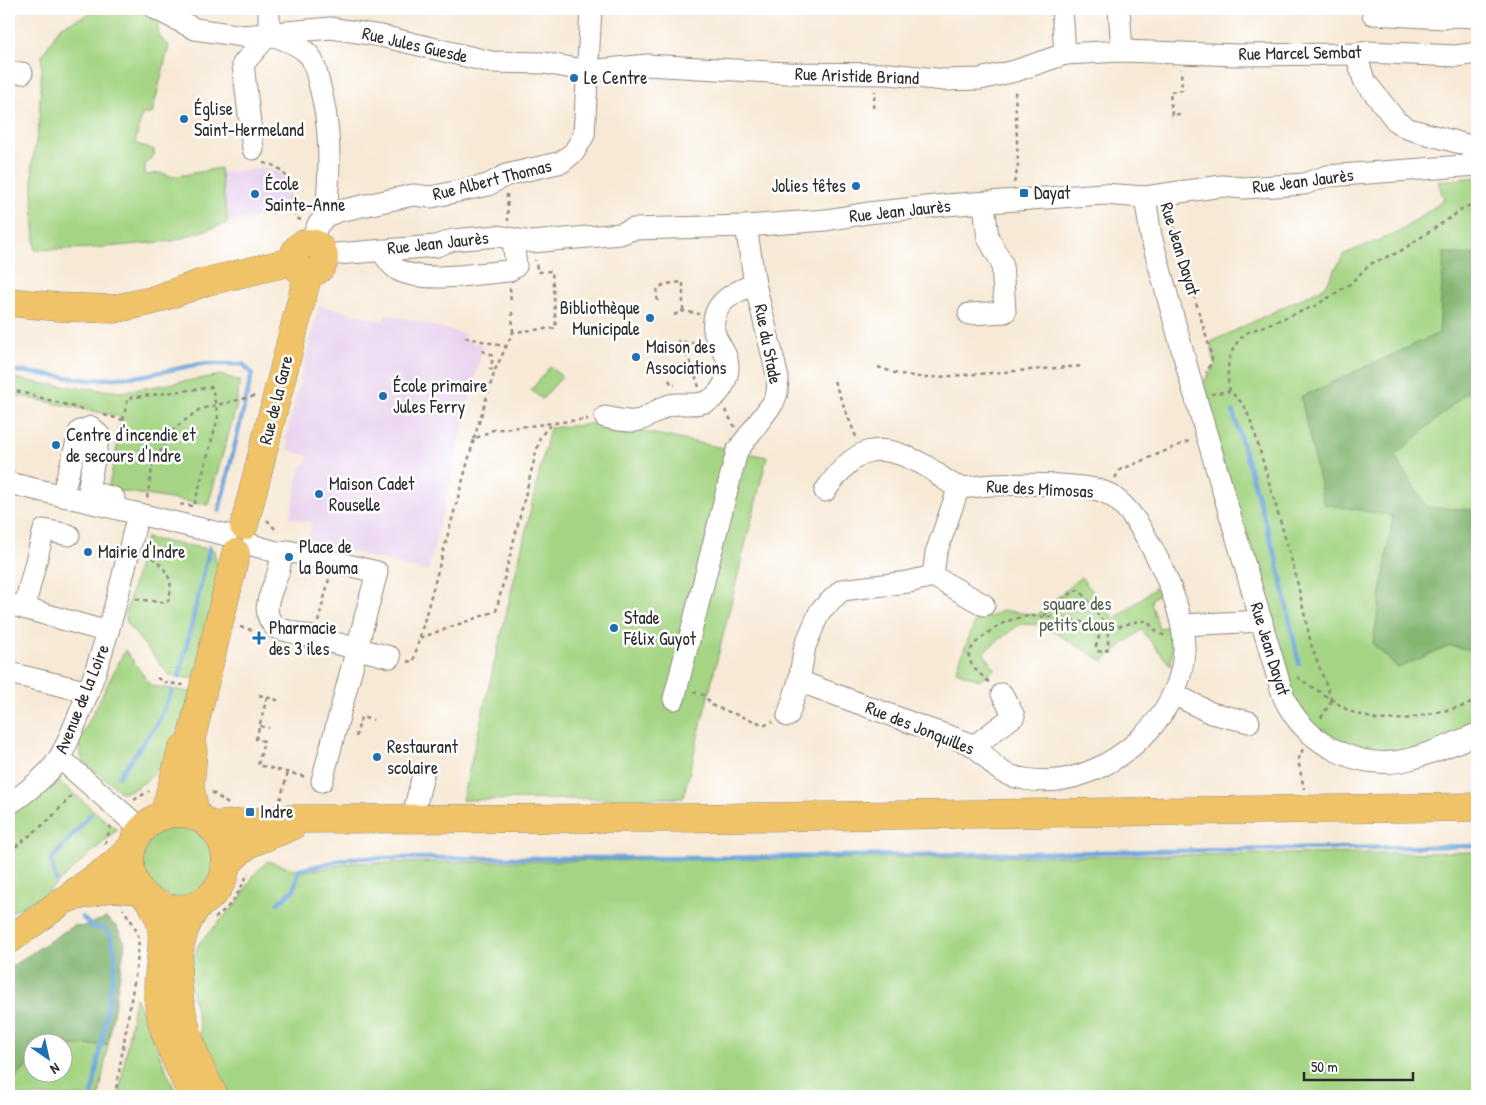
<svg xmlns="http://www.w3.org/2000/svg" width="1486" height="1105" viewBox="0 0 1486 1105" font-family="'Patrick Hand',sans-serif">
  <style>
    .built { fill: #e8d2ee }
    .green { fill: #a5d584; stroke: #688058 }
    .forest { fill: #84b672; stroke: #58704e }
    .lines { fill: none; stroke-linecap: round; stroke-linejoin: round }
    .stream { stroke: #6ca5db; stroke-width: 4.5 }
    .minor-casing { stroke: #918a80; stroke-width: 23 }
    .major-casing { stroke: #918a80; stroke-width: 29 }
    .path { stroke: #918a80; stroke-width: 2.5; stroke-dasharray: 4 4; stroke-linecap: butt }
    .minor { stroke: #fff; stroke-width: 21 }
    .major { stroke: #f1c369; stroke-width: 28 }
    .poi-dot { fill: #1f6fb2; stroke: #fff; stroke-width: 2 }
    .labels { text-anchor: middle; stroke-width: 5; stroke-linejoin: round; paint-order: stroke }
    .street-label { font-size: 18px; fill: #2b2b2b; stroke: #fff }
    .poi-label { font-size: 18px; fill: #2b2b2b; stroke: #fff; text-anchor: start }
    .park-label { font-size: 18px; fill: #505e46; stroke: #fff }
  </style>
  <rect width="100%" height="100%" fill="#fff"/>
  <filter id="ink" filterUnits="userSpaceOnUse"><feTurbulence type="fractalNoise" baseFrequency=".02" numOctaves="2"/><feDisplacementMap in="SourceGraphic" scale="10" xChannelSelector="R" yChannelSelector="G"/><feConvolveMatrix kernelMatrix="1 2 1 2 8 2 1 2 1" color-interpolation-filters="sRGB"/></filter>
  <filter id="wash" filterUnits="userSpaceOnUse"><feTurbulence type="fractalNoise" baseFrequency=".0096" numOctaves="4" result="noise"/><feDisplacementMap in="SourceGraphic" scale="20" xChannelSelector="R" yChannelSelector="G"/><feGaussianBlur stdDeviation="1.12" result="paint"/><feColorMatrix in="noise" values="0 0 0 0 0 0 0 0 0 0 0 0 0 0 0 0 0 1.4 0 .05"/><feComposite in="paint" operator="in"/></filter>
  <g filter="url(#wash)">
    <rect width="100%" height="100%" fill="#f7e9d5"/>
    <g class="built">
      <polygon points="261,168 280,172 283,177 292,210 228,223 221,173"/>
      <polygon points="319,305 383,321 386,314 465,334 464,339 483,345 428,572 307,540 312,523 290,518 301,467 307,462 308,456 289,450 287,440 285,439"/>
    </g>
    <g class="green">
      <path d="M100,9H141L159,18C157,31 158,39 169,45L152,114H142L135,143L154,150V155L145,165V175L161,173L173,177L220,168L228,223L172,241L94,248L35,250L32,163L39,125L42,56L60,27Z"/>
      <path d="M1477,177V727C1427,747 1369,774 1321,733C1309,723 1299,705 1290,693L1201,386L1215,365L1211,342L1325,287L1344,254L1399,232L1444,200L1438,181Z"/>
      <polygon points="550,367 562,377 542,399 531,390"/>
      <polygon points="221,375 240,381 236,408 208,505 108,489 123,420 117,416 9,394 9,377 45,384 122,392"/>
      <polygon points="601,423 767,457 683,798 462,800 550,428"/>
      <polygon points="146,538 214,550 219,575 194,679 170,676 128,625 125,615"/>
      <polygon points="1081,577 1115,619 1159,585 1162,594 1153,597 1151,603 1159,628 1171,626 1173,644 1171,666 1141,630 1103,661 1042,625 1020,624 983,652 995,669 979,680 956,671 978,614 989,618 1002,610 1037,615"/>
      <path d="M125,650L151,686L193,692C189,706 186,724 179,737C168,760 148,787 122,793L82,760L78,743Z"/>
      <polygon points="54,777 117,830 45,894 10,913 9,814"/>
      <circle cx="178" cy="862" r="35"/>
      <polygon points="1477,852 1477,1096 222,1096 210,1073 187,972 199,943 238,902 254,875 267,861 303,872 352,863"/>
      <polygon points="135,997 177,1095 177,1096 119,1096"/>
      <polygon points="108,1044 99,1096 9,1096 9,1083 32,1062 32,1072 62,1072 63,1047"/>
    </g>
    <g class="forest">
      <polygon points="1444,253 1477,255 1477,383 1395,456 1426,507 1477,510 1477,651 1450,646 1398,668 1373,644 1393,516 1324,504 1301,397 1439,333"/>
      <polygon points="106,918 117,927 125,943 108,1044 63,1047 62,1042 32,1042 32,1062 9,1083 9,968 74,925 81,927"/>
    </g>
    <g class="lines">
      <g class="stream">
        <polyline points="9,370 89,380 141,376 200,364 243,364 252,374 219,511"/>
        <polyline points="1233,412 1279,569 1299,664"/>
        <polyline points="179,677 210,547"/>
        <polyline points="119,776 157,724 172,691"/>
        <polyline points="56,880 51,860 90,815"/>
        <polyline points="278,903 294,889 299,870 352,858 711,858 1477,846"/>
        <polyline points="82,917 93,928 102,927 110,933 116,958 92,1096"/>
      </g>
    </g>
  </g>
  <g filter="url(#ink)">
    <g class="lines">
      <g class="minor-casing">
        <g id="minor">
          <polyline points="156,9 195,29 243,36 331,28 381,36 491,62 544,63 589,71 647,65 788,73 890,74 944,80 980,79 1015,71 1065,54 1122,51 1238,55 1356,54 1367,52 1456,56 1477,53"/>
          <polyline points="1062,9 1065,54"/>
          <polyline points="1119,9 1122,51"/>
          <polyline points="1373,14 1444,18 1454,16 1477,17"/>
          <polyline points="269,34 269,9"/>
          <path d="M272,35C285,40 299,44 309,55C314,60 316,72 318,79C332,129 330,166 326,216"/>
          <polyline points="1356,54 1364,80 1397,122 1409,129 1467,145 1477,157"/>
          <polyline points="9,72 22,73"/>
          <polyline points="253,149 243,64 269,34"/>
          <path d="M1145,197L1151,236L1189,375L1277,675C1280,685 1282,695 1287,704C1310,746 1362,772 1410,759C1433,753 1455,743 1477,734"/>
          <polyline points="310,243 318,225 326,216 339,211 413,195 431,197 488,185 506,175 562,162 574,152 584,135 591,9"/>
          <path d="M381,250C386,257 390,265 398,270C425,284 479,273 509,271L516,266L513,240"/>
          <polyline points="324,255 436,246 453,240 497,236 532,242 620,234 633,229 746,226 826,220 868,213 945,205 1103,194 1145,197 1222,186 1244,188 1304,184 1327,176 1477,165"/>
          <polyline points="969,314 1005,312 1002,263 988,238 984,204"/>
          <path d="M605,417C614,419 626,422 635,421C647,420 658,408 670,405C682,402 695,407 708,401C722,394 731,375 727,359C724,349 716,341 714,331C710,303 734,292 755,284"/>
          <polyline points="9,483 227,535"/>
          <polyline points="62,496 80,431 91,427 99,435 89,485 91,492 114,498"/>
          <path d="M252,545L280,553C285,579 252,606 276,628L390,657"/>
          <polyline points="280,553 288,551 377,572 322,781"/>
          <polyline points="933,576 936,553 959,487"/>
          <polyline points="933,576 984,605"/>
          <polyline points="9,604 108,632"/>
          <polyline points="24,608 44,530 69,535"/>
          <polyline points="1182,625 1262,621"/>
          <polyline points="9,673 89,692"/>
          <path d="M799,681C838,696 878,710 917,725C935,732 955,737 972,745C981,750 989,761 997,768C1011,780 1040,782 1058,780C1119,772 1181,715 1184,651C1185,620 1168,577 1153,550C1143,530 1126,501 1104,492C1080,482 1019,484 992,485C983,485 968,489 959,487C947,484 936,472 926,466C876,439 857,446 825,491"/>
          <polyline points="1174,694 1211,713 1249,722"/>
          <polyline points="674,699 737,451 773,403 777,393 778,378 755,284 746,226"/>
          <polyline points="788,716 799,681 805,646 820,611 842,590 908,582 933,576"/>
          <polyline points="974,746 1014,716 1002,694"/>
          <polyline points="60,758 142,830"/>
          <path d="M9,804C23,795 51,773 59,758C67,746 71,732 77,720C105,654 121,584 138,514"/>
          <polyline points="412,820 423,775"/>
        </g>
      </g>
      <g class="major-casing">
        <g id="major">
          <circle cx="309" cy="258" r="15"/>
          <polyline points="9,302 58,307 114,309 151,301 205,282 294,261"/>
          <polyline points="244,526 308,274"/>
          <circle cx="178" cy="861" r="48"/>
          <polyline points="164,815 182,749"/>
          <polyline points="196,817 190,787 193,752 191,739 236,553"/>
          <polyline points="210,826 288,819 677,818 1477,807"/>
          <polyline points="225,865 248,844 292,826"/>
          <polyline points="74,897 110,888 139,890"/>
          <path d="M150,900C154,908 159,916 161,925C166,944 156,976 158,998C161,1032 179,1066 193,1096"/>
          <path d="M198,905C157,960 185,1042 214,1096"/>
          <polyline points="9,940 113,865 132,847"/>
        </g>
      </g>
      <g class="path">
        <polyline points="873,108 875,91"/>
        <polyline points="1180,114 1172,115 1170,92 1182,90 1181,69"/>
        <path d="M263,163C293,166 291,194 296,218L301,220"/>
        <polyline points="1014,183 1018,167 1015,89"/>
        <polyline points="507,194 508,221"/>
        <polyline points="1169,211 1209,346 1212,360 1206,373"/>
        <polyline points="510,288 511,304"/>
        <path d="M658,301C652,282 669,284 683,282V311"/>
        <polyline points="512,312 513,332"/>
        <polyline points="674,315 683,311 699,314"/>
        <polyline points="465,337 507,347"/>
        <polyline points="482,351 491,354 493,358 490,369 495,370"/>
        <polyline points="878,367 895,373 925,378 1082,366"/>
        <polyline points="669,380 672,385 675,385"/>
        <polyline points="834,381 856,437"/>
        <polyline points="699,387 691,364 678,341 701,344"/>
        <polyline points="9,389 85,410"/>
        <polyline points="1211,394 1230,391"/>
        <polyline points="725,410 735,427"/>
        <polyline points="104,415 123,420 118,440"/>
        <polyline points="123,420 128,398 212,387 218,417 194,506 177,504"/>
        <polyline points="474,439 495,370 513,332 556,328 552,271 538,272 535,260"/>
        <polyline points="1115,478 1120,470 1189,441"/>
        <polyline points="147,498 153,463 175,428 200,409 255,396"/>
        <polyline points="267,520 278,532"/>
        <path d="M136,599L167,603C177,581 165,566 147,554"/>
        <polyline points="1044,616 1073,592 1078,590 1082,593 1108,628 1108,649 1104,652 1098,651 1096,646 1099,637 1093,630 1081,622"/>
        <polyline points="318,622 329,579"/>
        <polyline points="240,627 256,631"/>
        <polyline points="420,638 496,611 540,437 551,424"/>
        <polyline points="407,661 413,662 474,439 493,430 588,419"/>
        <polyline points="1297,677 1349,711 1377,720 1405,719 1465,706 1477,700"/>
        <polyline points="157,678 167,683 184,685"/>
        <path d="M989,682C975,669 958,658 979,640C1018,606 1041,616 1087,623C1095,624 1102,628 1110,628C1123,627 1134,620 1147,621L1158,633L1166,636"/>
        <polyline points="693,692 704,695 713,706 765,725 773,722"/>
        <polyline points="259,695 277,700 278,695"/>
        <polyline points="267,697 256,739 264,741 258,765 306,777"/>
        <path d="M1332,700L1312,648L1295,572L1253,427L1244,405L1230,391C1225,368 1228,349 1246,333L1315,306L1350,284L1370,264L1399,252L1463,209L1477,201"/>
        <polyline points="1321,718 1332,700"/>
        <polyline points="260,726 269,728"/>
        <polyline points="356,737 361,717 373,720"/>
        <polyline points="1303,749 1298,760 1304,789"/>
        <polyline points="212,792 228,804"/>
        <polyline points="134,800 149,791"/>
        <polyline points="280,800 288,772"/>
        <polyline points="105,844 111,826"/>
        <polyline points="9,852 49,820 74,793"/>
        <path d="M215,918C230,908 241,890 248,873"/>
        <polyline points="115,1096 137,964 139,938 134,925 123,909"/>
      </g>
      <use href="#minor" class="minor"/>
      <use href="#major" class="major"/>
    </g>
  </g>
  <g class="poi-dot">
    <circle cx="574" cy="78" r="5"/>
    <circle cx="184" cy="119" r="5"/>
    <circle cx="856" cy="186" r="5"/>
    <rect x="1019" y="188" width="10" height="10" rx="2.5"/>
    <circle cx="255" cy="194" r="5"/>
    <circle cx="650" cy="318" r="5"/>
    <circle cx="636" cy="357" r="5"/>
    <circle cx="383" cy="396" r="5"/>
    <circle cx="56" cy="445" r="5"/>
    <circle cx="319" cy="494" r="5"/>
    <circle cx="88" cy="552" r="5"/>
    <circle cx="289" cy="557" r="5"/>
    <circle cx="614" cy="628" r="5"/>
    <path d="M256.5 630.5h5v5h5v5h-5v5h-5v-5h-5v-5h5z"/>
    <circle cx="377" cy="757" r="5"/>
    <rect x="245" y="807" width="10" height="10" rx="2.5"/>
  </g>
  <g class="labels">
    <g class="street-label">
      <text transform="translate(415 45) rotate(13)" y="6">Rue Jules Guesde</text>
      <text transform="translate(1300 53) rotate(-1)" y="6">Rue Marcel Sembat</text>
      <text transform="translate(857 76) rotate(2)" y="6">Rue Aristide Briand</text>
      <text transform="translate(492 180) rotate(-14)" y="6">Rue Albert Thomas</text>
      <text transform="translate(1303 181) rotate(-7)" y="6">Rue Jean Jaurès</text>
      <text transform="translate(900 211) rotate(-6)" y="6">Rue Jean Jaurès</text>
      <text transform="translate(438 243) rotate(-6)" y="6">Rue Jean Jaurès</text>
      <text transform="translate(1180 249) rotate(73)" y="6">Rue Jean Dayat</text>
      <text transform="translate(768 344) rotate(79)" y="6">Rue du Stade</text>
      <text transform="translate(276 400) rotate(-76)" y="6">Rue de la Gare</text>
      <text transform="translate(1040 489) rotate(3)" y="6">Rue des Mimosas</text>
      <text transform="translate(1270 649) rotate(73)" y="6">Rue Jean Dayat</text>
      <text transform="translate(82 699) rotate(-68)" y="6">Avenue de la Loire</text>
      <text transform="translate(920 728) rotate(22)" y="6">Rue des Jonquilles</text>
    </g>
    <g class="poi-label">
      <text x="584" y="84">Le Centre</text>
      <text x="194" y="115">Église<tspan x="194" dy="21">Saint-Hermeland</tspan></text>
      <text x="265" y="190">École<tspan x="265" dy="21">Sainte-Anne</tspan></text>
      <text x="846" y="192" text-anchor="end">Jolies têtes</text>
      <text x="1034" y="199">Dayat</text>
      <text x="640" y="314" text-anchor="end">Bibliothèque<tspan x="640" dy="21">Municipale</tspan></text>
      <text x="646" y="353">Maison des<tspan x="646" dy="21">Associations</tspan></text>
      <text x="393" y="392">École primaire<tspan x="393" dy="21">Jules Ferry</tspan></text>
      <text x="66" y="441">Centre d'incendie et<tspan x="66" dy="21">de secours d'Indre</tspan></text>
      <text x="329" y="490">Maison Cadet<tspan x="329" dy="21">Rouselle</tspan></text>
      <text x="299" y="553">Place de<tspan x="299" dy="21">la Bouma</tspan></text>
      <text x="98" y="558">Mairie d'Indre</text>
      <text x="624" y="624">Stade<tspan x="624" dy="21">Félix Guyot</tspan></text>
      <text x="269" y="634">Pharmacie<tspan x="269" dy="21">des 3 iles</tspan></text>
      <text x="387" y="753">Restaurant<tspan x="387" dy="21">scolaire</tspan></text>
      <text x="260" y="818">Indre</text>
    </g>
    <g class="park-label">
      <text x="1077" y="610">square des<tspan x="1077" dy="21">petits clous</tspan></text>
    </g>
  </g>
  <rect width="1486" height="1105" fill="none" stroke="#fff" stroke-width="30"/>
  <g transform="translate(48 1058) rotate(146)"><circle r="24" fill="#ffffff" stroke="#aaaaaa"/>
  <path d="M0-4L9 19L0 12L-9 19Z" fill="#1f6fb2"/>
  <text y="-8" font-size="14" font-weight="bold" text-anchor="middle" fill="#2b2b2b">N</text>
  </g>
  <path d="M1304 1072v8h109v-8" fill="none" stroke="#2b2b2b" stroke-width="2.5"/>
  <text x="1311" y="1072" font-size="15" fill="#2b2b2b" stroke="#ffffff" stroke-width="4" paint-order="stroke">50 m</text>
</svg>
